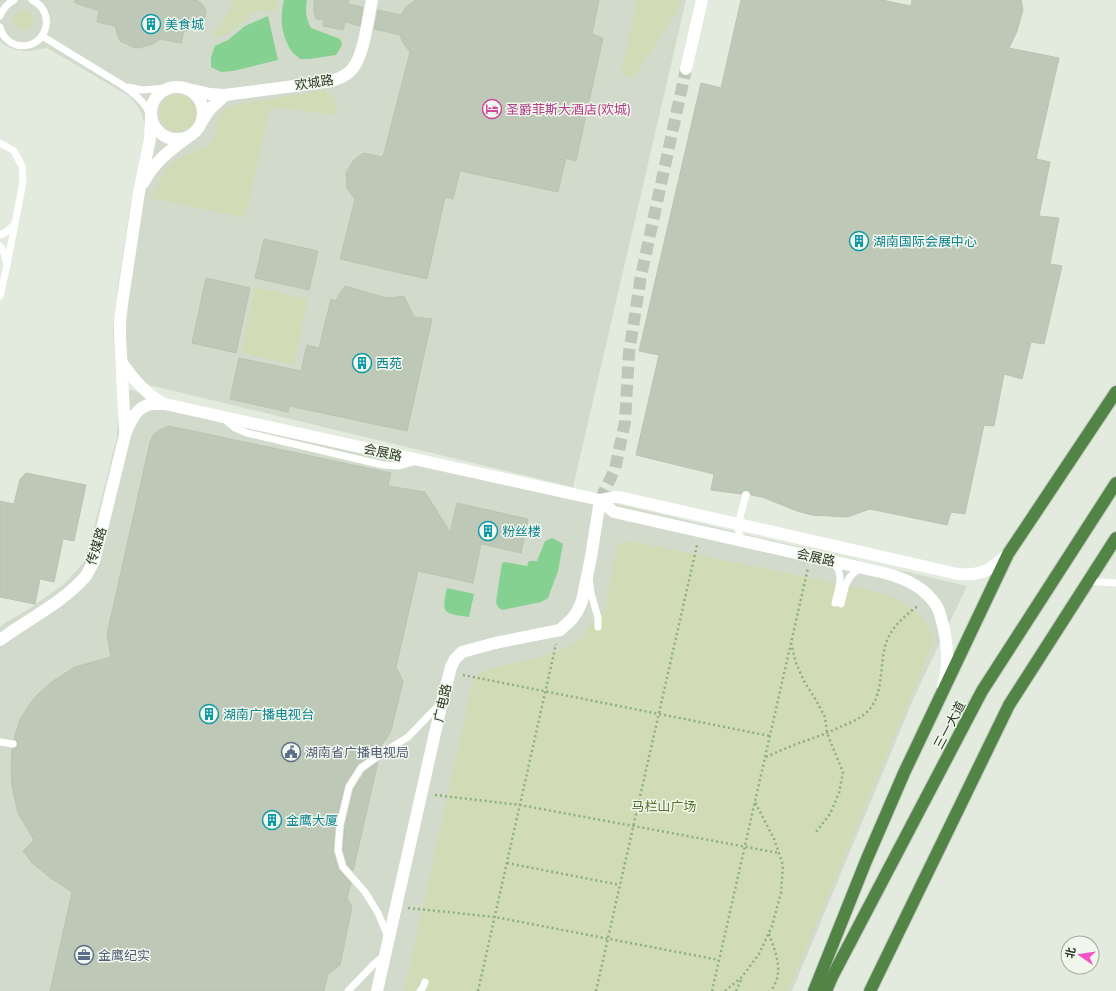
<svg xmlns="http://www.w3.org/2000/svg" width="1116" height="991" viewBox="0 0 1116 991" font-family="'Nunito Sans','Noto Sans SC',sans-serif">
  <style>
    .built { fill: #d2dacc }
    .green { fill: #d1dcb6 }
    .water { fill: #84d191 }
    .building { fill: #bdc8b6; stroke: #b8c4b0 }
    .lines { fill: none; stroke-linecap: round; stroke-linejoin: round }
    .minor-tunnel { stroke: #bdc7b8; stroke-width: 12; stroke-dasharray: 12 6; stroke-linecap: butt }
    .trunk-casing { stroke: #c2c8c0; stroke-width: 14 }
    .path { stroke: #8caf7d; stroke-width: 2.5; stroke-dasharray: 2 3; stroke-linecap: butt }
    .service { stroke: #fff; stroke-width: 7 }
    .minor { stroke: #fff; stroke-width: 12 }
    .trunk { stroke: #528446; stroke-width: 12 }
    .labels { text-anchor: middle; stroke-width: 3; stroke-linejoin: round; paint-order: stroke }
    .culture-label { font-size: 13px; fill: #0d838f; stroke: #f2f7ee; text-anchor: start }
    .street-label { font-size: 13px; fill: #263a1f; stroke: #f2f7ee }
    .hotel-label { font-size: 13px; fill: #b23c85; stroke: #f2f7ee; text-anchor: start }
    .service-label { font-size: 13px; fill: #4e5e75; stroke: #f2f7ee; text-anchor: start }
    .park-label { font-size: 13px; fill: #547129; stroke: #f2f7ee }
  </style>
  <rect width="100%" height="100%" fill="#e3eade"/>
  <g class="built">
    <polygon points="0,0 686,0 573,487 116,377 113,331 117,293 130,207 145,133 144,121 139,108 129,96 47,48 31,51 15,50 4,45 0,41"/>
    <polygon points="118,387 967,586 915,695 792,991 0,991 0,627 5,623 29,609 64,584 84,562 91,540 117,437 118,416"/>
  </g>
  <g class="green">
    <polygon points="231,0 279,0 276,12 257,10 233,31 223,36 212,37 232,5"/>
    <polygon points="637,0 682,0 674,16 634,77 621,73"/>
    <circle cx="23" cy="20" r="10"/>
    <polygon points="323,90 333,96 337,105 336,115 270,107 245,218 152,198 165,170 179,158 206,147 214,138 218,119 225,109 234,105"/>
    <circle cx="178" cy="113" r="18"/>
    <polygon points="255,287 308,299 294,364 241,353"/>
    <path d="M631,541L883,593C901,601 929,614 932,636C932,640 931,644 931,648L788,991H404L472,685L479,673L488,669L544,656L564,649L580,640L590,626L606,608L614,559L616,549L619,543Z"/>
  </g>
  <g class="water">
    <path d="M284,0H307C305,11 306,18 311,28L340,39L342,45L336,55L309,59H300C296,55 291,52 289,47C281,33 280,16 284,0Z"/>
    <polygon points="268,16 278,60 233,71 221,72 211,67 211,57 215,46 228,40 245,26"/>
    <polygon points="552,538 556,540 563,544 558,571 548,598 541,602 502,610 498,607 496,602 502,563 505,562 527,566 529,561 537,561 545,541"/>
    <path d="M447,588L474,594L469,617C444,613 441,615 447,588Z"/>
  </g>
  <g class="building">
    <polygon points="75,0 197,0 203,5 206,11 205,18 202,23 190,27 190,31 184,31 181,43 160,39 153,44 139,48 133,47 120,41 117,34 115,26 97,22 99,11 75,3"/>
    <polygon points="314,0 349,0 349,4 363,7 360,26 345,22 343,30 323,26 323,20 316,19 314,12"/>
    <polygon points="416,0 599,0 592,34 603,38 576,161 566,158 558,192 460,171 453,199 445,197 427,279 340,259 355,199 347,188 346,173 353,161 363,153 383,157 410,52 403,43 400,35 374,29 378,10 401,15 406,7"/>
    <polygon points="741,0 882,0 911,6 912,0 1021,0 1023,10 1017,31 1009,48 1059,58 1036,159 1050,162 1039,216 1059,218 1050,264 1062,266 1044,344 1031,342 1022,379 1004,374 994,426 984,425 965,514 951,512 947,525 870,509 847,517 812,515 797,511 762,497 751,495 750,492 747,490 743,491 741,494 711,490 714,474 636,455 659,355 639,351 701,83 721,88"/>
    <polygon points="264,239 318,251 309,290 255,278"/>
    <polygon points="206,278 250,288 236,353 192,343"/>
    <polygon points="345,286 372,294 388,298 404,296 414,317 432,319 407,431 289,406 288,412 230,399 239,358 301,371 307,345 319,348 331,299 335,301"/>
    <polygon points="169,426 391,473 388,486 425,492 450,532 457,503 528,519 521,553 481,544 473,583 418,571 396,667 403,681 391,731 387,738 382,744 381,748 358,764 345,784 335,824 333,851 338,869 351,883 347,898 352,907 340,965 328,974 324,991 50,991 72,892 52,879 32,863 23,851 34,840 18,813 12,786 11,767 12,749 17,747 18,744 16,740 14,739 20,720 27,708 37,695 53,681 75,667 111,657 107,634 150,442 154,434 159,430"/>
    <polygon points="26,473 86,485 74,541 63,539 54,582 40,579 35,604 0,597 0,501 14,504 20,479"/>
    <polygon points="378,762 353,871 347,865 343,849 345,826 354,789 365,772"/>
  </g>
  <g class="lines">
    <polyline class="minor-tunnel" points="600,500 615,469 625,422 629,353 641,276 686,69"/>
    <g class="trunk-casing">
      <g id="trunk">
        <polyline points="814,991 866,861 904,773 1008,554 1116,392"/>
        <polyline points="826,991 832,977 982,691 1116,483"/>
        <polyline points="870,991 1009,705 1116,538"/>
      </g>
    </g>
    <g class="path">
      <polyline points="791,643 796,663 804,681 817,702 825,717 827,733 843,772 839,793 830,814 816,832"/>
      <polyline points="463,675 770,736"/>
      <path d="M766,757C775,753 784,749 794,745C810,739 826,734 842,726C850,723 859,719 866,713C887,694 877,659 889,636C896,623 907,614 919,605"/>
      <polyline points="435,795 520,805 779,853"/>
      <polyline points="507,863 620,885"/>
      <polyline points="408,908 495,917 719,960"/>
      <path d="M769,934C774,948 781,964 777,979C776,983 773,987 771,991"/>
      <polyline points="478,991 556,644"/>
      <polyline points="596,991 697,545"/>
      <polyline points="712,991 808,568"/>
      <polyline points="725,991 742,977 759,954 772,926 781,893 783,865 774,839 755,802"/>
      <polyline points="736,991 742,978"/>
    </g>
    <g class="service">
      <path d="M0,16C3,8 7,4 14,0"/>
      <path d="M0,27C2,36 8,42 16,45C45,52 59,13 32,0"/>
      <path d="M42,36L122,85C135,94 144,101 151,116"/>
      <polyline points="128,87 142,90 167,88"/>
      <polyline points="0,143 14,151 22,166 23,182 7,265 0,296"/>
      <polyline points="0,235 6,232 15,224"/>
      <polyline points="0,246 3,250 7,264"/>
      <polyline points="224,419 235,428 247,433 383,465 399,466 417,461"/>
      <polyline points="742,541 738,529 740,517 746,495"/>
      <path d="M832,562C846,573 838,589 835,603"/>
      <polyline points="589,578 591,593 598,618 598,627"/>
      <polyline points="1088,581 1116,583"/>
      <path d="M841,604C845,589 845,575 862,568"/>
      <polyline points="0,742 13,744"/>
      <polyline points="388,937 378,913 365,892 343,867 338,850 340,825 349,787 361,768 387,750 408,737 440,704"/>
      <polyline points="348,991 374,964 385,955"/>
      <polyline points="420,991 423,987 425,982"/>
    </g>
    <g class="minor">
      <polyline points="686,69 702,0"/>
      <circle cx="177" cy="113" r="26"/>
      <path d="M188,89L210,94L225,95L332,81C340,78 348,75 353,68C364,55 368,18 372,0"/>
      <polyline points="202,121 210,109 225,95"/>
      <path d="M144,182C153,163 171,149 188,137"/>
      <path d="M122,363C134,380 146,394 164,404"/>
      <polyline points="125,430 120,336 120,322 122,304 139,192 150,139 151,116"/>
      <path d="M600,500L605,505L614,512L885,573C904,578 925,588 936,605C940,611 941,619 943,625C948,646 949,666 943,686"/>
      <path d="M0,640C28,619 61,604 85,577C89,572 91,566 94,561L125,435C130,422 136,406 152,404C156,404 161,404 165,404L600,500L614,497H619L958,574C983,576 990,570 1008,554"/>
      <polyline points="377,991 442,702 451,667 455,659 462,652 495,643 560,630 572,619 577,612 582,601 591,557 600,500"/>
    </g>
    <use href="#trunk" class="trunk"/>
  </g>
  <defs>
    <g id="building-ring" transform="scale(1)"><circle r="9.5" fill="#f2f7ee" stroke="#0f9aa8" stroke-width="1.5"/><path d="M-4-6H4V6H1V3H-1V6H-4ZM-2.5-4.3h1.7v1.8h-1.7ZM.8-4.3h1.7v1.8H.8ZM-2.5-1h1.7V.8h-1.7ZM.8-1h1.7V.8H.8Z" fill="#0f9aa8"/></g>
    <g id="hotel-ring" transform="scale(1)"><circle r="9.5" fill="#f2f7ee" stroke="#d1479c" stroke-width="1.5"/><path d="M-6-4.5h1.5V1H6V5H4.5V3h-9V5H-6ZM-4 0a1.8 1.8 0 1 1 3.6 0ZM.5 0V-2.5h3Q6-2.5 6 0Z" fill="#d1479c"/></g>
    <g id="civic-ring" transform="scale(1)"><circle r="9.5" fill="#f2f7ee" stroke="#5c6f8a" stroke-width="1.5"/><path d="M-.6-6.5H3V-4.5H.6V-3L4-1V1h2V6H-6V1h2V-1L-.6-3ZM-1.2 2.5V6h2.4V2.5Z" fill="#5c6f8a"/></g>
    <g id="office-ring" transform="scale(1)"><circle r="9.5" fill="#f2f7ee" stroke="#5c6f8a" stroke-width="1.5"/><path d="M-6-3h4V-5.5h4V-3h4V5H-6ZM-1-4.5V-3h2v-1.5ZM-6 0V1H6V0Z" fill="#5c6f8a"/></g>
  </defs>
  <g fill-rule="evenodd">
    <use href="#building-ring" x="151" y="24"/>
    <use href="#hotel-ring" x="492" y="109"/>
    <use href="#building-ring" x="859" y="241"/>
    <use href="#building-ring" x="362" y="363"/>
    <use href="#building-ring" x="488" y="531"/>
    <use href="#building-ring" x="209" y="714"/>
    <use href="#civic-ring" x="291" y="752"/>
    <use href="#building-ring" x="272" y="820"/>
    <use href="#office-ring" x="84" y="955"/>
  </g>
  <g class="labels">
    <g class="culture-label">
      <text x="165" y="29">美食城</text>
      <text x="873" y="246">湖南国际会展中心</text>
      <text x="376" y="368">西苑</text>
      <text x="502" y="536">粉丝楼</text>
      <text x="223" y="719">湖南广播电视台</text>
      <text x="286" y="825">金鹰大厦</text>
    </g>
    <g class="street-label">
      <text transform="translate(314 82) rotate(-9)" y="5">欢城路</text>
      <text transform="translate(383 452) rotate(12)" y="5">会展路</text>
      <text transform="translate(96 546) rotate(-73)" y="5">传媒路</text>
      <text transform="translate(816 557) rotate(13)" y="5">会展路</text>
      <text transform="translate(442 703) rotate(-77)" y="5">广电路</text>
      <text transform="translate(949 725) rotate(-62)" y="5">三一大道</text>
    </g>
    <g class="hotel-label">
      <text x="506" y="114">圣爵菲斯大酒店(欢城)</text>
    </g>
    <g class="service-label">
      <text x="305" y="757">湖南省广播电视局</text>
      <text x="98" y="960">金鹰纪实</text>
    </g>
    <g class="park-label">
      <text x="664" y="811">马栏山广场</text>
    </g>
  </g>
  <g transform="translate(1080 955) rotate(283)"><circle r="19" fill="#f2f7ee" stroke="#a0ab9b"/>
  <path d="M0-3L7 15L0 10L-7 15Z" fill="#f551c9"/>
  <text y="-6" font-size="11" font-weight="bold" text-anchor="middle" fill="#263a1f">北</text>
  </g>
</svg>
